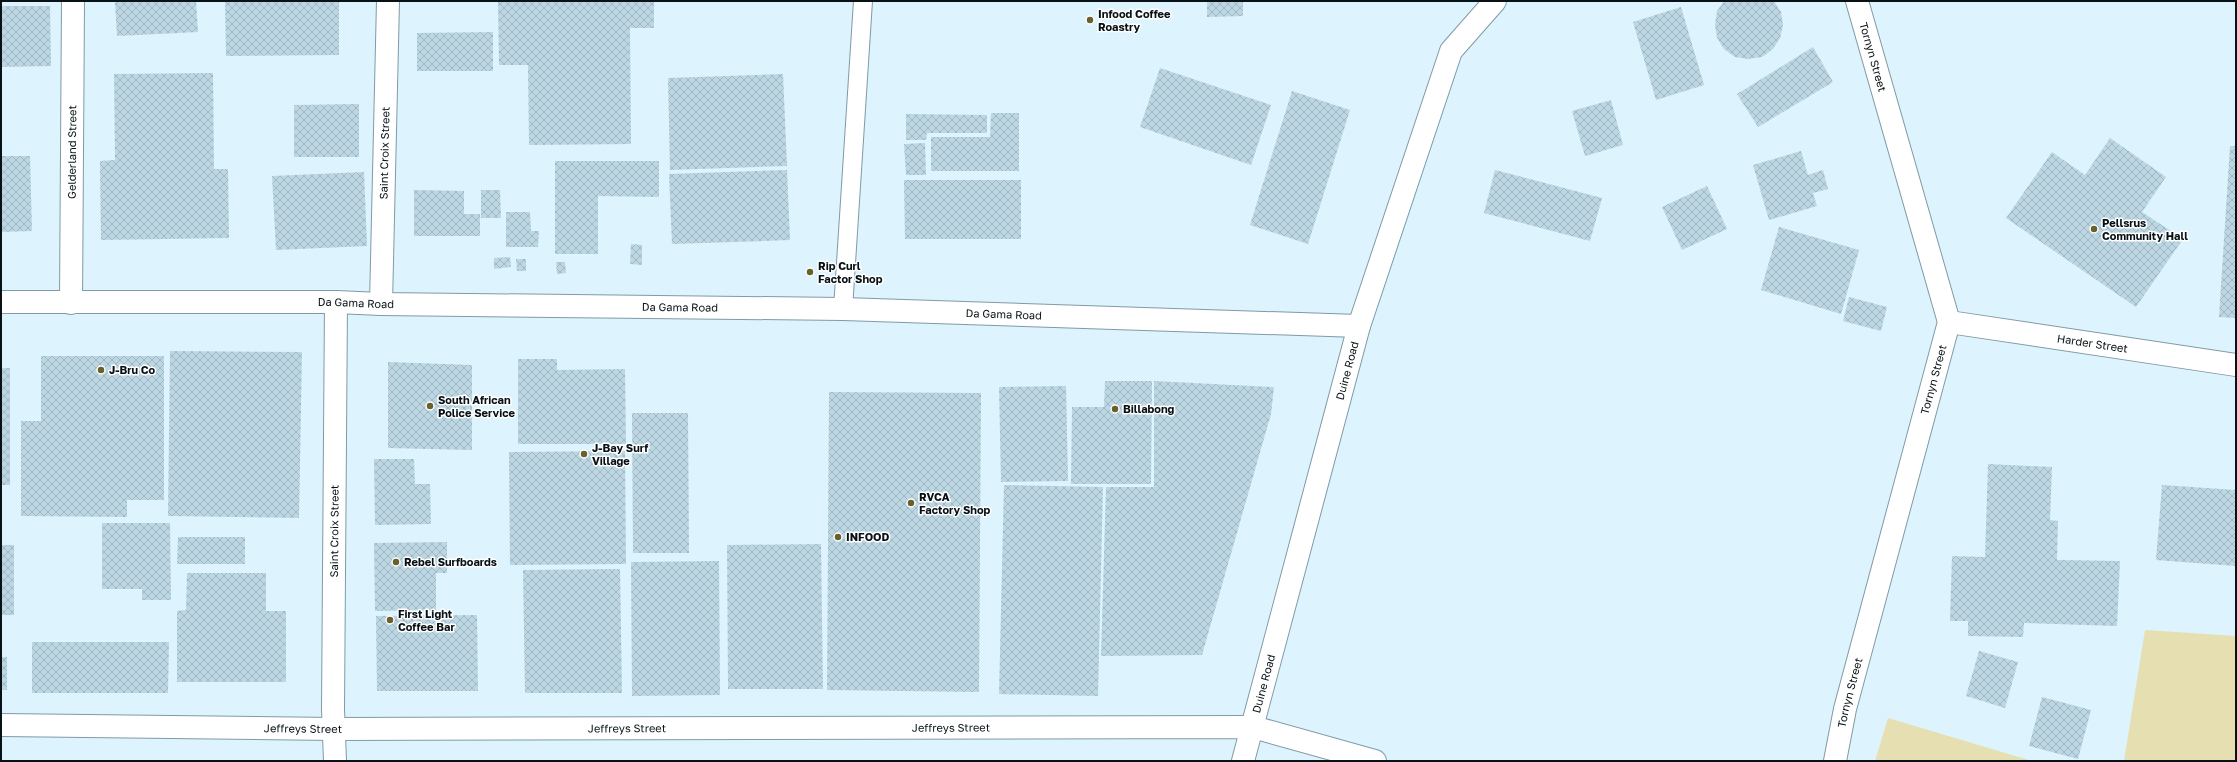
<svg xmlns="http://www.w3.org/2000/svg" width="2237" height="762" viewBox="0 0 2237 762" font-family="'Golos Text',sans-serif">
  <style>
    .pitch { fill: #e6dfb2 }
    .building { fill: url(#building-cross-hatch) }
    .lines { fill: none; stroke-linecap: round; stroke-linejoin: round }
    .lane-casing { stroke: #819aa6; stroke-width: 20 }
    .street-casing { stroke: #819aa6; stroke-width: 24 }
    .lane { stroke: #fff; stroke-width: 18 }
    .street { stroke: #fff; stroke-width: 22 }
    .poi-dot { fill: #69602d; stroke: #fff; stroke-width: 1.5 }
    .labels { text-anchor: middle; stroke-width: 3; stroke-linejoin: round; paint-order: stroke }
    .poi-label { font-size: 11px; font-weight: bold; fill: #081216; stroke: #fff; text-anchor: start }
    .street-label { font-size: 11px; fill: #081216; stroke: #fff }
  </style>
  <defs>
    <pattern id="building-cross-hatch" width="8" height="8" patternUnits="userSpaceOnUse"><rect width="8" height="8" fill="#bcd7e3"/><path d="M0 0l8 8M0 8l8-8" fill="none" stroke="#a0b8c2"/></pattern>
  </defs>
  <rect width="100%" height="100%" fill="#ddf3fd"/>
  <g class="pitch">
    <polygon points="2145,630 2236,636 2236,761 2124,761"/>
    <polygon points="1888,718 2032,761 1875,761"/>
  </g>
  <g class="building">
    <polygon points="115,1 196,1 198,32 117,36"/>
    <polygon points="225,1 339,1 339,55 226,56"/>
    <polygon points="498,1 654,1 654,28 630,28 631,144 529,145 528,65 499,65"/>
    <polygon points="1207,1 1243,1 1243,16 1207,17"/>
    <polygon points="1724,1 1774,1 1781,12 1783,25 1780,38 1773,49 1762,57 1748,59 1735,57 1724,49 1717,38 1715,25 1717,11"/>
    <polygon points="1,6 50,6 51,66 1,67"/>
    <polygon points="1681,7 1704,85 1656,100 1633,22"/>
    <polygon points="493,32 493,71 417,71 417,33"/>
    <polygon points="1813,47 1833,82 1758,127 1737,94"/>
    <polygon points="1160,68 1271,105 1251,165 1140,127"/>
    <polygon points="213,73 214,169 228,169 229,238 101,240 100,161 115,160 114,74"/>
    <polygon points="783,74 787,166 670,170 668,78"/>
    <polygon points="1292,91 1350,110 1308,244 1250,225"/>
    <polygon points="1611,100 1623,145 1585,156 1572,111"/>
    <polygon points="359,104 359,157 294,157 294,105"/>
    <polygon points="991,113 1019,113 1019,171 931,171 931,137 990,137"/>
    <polygon points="906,114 987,115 987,133 927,133 926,140 906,140"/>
    <polygon points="2110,138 2166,177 2142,212 2183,239 2136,307 2006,218 2052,152 2085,175"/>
    <polygon points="925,143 926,175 906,175 904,144"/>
    <polygon points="2230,146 2236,146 2236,318 2219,317"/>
    <polygon points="1801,151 1808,175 1823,170 1828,189 1813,193 1817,206 1769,220 1753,165"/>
    <polygon points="1,156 30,156 32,231 1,232"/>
    <polygon points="555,161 659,161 659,197 598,196 598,254 555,254"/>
    <polygon points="787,170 790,240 672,244 669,174"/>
    <polygon points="1495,170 1602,198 1590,241 1484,213"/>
    <polygon points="364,172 367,246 276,250 272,176"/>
    <polygon points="904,180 1021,180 1021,239 905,239"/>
    <polygon points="1707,186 1727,229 1682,250 1662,207"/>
    <polygon points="414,190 464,191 464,214 480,214 480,236 414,236"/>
    <polygon points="481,190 500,190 501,218 481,218"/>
    <polygon points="506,212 530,212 531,231 539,231 538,247 506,247"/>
    <polygon points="1779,227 1859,250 1841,314 1761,290"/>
    <polygon points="631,244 642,245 642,265 630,264"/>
    <polygon points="510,257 511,267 494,269 494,258"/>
    <polygon points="516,259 526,259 526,271 517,271"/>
    <polygon points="556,262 565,262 566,273 557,274"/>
    <polygon points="1849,297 1887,307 1881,331 1843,321"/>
    <polygon points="170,351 302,352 299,518 168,516"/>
    <polygon points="41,356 164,356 164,500 127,500 127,517 21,516 21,421 41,421"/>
    <polygon points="518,359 557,359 557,370 625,369 626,444 518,444"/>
    <polygon points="388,362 472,365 472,450 388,448"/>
    <rect x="1" y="368" width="9" height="117"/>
    <polygon points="1105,381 1152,381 1151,484 1071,484 1072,407 1104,407"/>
    <polygon points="1154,381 1274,387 1271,414 1202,655 1101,656 1106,487 1154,487"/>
    <polygon points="1066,386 1068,481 1001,482 999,387"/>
    <polygon points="829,392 981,393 979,692 827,690"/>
    <polygon points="632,413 688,413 689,553 633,553"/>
    <polygon points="625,451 626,564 510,565 509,452"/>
    <polygon points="374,459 414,459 415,484 430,484 431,524 375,525"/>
    <polygon points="1988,464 2052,467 2050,520 2058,521 2057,560 2120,561 2117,626 2024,623 2023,637 1968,636 1968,621 1950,621 1952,556 1985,557"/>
    <polygon points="1004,485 1103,487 1098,696 999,694"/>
    <polygon points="2162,485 2236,490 2236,566 2156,560"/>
    <polygon points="102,523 170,523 171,600 142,600 142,589 102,589"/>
    <polygon points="178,537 245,537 245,564 177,564"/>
    <polygon points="447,542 447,573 436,573 436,610 375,611 374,543"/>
    <polygon points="821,544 823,689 728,689 727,545"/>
    <rect x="1" y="545" width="13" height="70"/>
    <polygon points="719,561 720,695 632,696 631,562"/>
    <polygon points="620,569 622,693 525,693 523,570"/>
    <polygon points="187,573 266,573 266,611 286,611 286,682 177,682 177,611 186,610"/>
    <polygon points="477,615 478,691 377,691 376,616"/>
    <polygon points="32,642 169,642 168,693 32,693"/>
    <polygon points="1979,651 2018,662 2005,708 1966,696"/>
    <rect x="1" y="657" width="6" height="33"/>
    <polygon points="2042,697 2091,710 2078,759 2029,746"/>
  </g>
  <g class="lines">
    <g class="lane-casing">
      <polyline id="lane" points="843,309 863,1"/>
    </g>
    <g class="street-casing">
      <g id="street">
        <path id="s1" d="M1,302H336L381,304L843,309L1359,326"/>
        <path id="s2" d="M71,303L73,1"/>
        <path id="s3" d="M381,304L388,1"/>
        <path id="s4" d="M1949,322L2236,365"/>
        <path id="s5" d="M1,725L334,729L1253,727L1375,761"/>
        <path id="s6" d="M335,761L333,709L336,302"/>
        <path id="s7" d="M1243,761L1359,326L1451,51L1495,1"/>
        <path id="s8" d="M1835,761L1845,709L1949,322L1857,1"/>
      </g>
    </g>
    <use href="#lane" class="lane"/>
    <use href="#street" class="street"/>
  </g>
  <g class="poi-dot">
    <circle cx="1090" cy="20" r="4"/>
    <circle cx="2094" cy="229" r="4"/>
    <circle cx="810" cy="272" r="4"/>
    <circle cx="101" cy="370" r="4"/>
    <circle cx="430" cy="406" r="4"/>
    <circle cx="1115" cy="409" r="4"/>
    <circle cx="584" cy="454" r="4"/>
    <circle cx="911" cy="503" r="4"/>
    <circle cx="838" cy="537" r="4"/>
    <circle cx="396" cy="562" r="4"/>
    <circle cx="390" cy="620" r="4"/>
  </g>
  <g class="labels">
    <g class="poi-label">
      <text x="1098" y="18">Infood Coffee<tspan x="1098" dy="13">Roastry</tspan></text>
      <text x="2102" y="227">Pellsrus<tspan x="2102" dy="13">Community Hall</tspan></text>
      <text x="818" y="270">Rip Curl<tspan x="818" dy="13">Factor Shop</tspan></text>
      <text x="109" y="374">J-Bru Co</text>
      <text x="438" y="404">South African<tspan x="438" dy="13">Police Service</tspan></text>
      <text x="1123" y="413">Billabong</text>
      <text x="592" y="452">J-Bay Surf<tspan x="592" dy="13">Village</tspan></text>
      <text x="919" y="501">RVCA<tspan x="919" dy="13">Factory Shop</tspan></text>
      <text x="846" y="541">INFOOD</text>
      <text x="404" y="566">Rebel Surfboards</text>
      <text x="398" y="618">First Light<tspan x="398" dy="13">Coffee Bar</tspan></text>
    </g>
    <g class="street-label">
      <text transform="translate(1873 57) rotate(74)" y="4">Tornyn Street</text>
      <text dy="4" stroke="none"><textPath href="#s2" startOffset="151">Gelderland Street</textPath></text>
      <text dy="4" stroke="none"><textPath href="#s3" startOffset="151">Saint Croix Street</textPath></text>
      <text dy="4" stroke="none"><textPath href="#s1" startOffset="355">Da Gama Road</textPath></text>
      <text dy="4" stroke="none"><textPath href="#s1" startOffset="679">Da Gama Road</textPath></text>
      <text dy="4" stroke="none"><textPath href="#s1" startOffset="1003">Da Gama Road</textPath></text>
      <text dy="4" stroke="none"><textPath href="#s4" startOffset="145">Harder Street</textPath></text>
      <text dy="4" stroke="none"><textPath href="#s7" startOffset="404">Duine Road</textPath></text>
      <text dy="4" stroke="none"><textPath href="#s8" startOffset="394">Tornyn Street</textPath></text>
      <text dy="4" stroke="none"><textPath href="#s6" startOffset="230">Saint Croix Street</textPath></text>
      <text dy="4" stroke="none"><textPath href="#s7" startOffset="80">Duine Road</textPath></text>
      <text dy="4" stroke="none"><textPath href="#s8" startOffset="70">Tornyn Street</textPath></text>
      <text dy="4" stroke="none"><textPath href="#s5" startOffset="950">Jeffreys Street</textPath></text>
      <text dy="4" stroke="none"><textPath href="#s5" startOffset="302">Jeffreys Street</textPath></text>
      <text dy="4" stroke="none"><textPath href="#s5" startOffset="626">Jeffreys Street</textPath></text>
    </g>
  </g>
  <rect width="2237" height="762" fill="none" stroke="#081216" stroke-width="4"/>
</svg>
